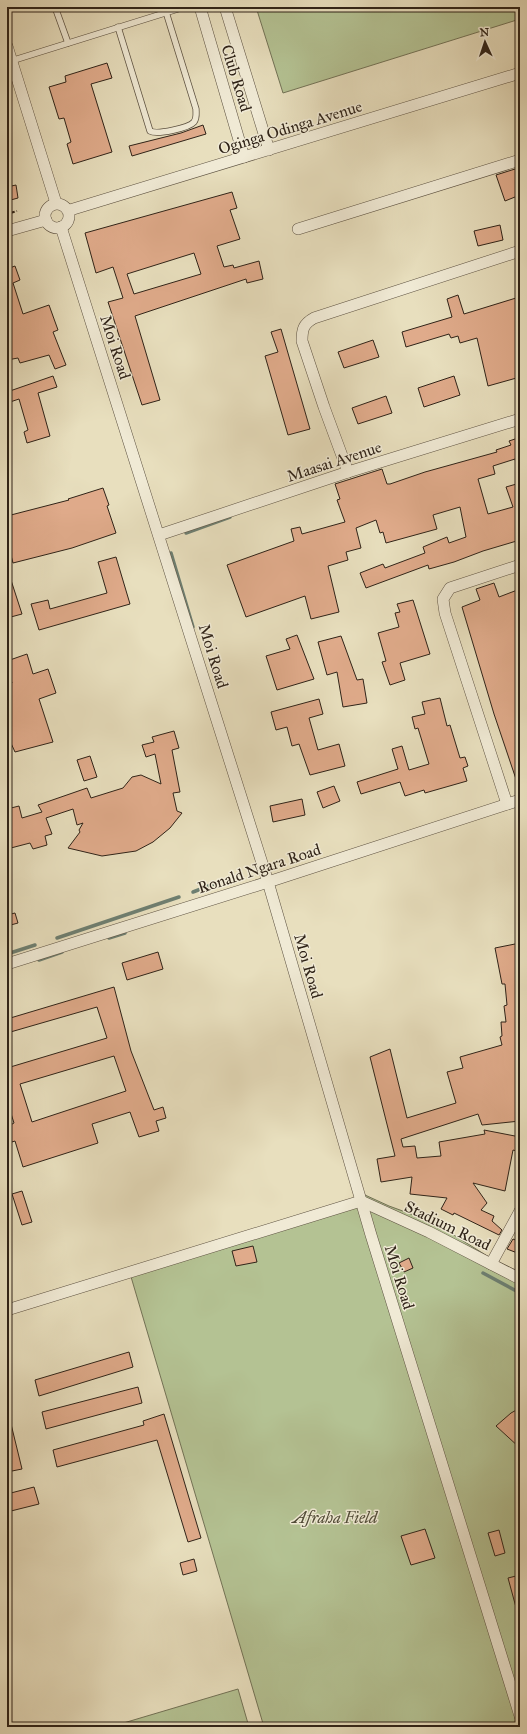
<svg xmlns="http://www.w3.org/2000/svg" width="527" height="1734" viewBox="0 0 527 1734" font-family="'IM FELL Great Primer',serif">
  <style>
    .green { fill: #b4c293; stroke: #727256 }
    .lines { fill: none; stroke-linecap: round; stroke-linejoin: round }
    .stream { stroke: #6e7f71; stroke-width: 3.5 }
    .building { fill: #e0ab8b; stroke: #2f2318; fill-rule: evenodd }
    .lane-casing { stroke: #5d5242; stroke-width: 7 }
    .street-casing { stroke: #5d5242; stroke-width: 12 }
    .path { stroke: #2f2318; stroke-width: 2; stroke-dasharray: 3 2; stroke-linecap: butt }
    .lane { stroke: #f0ead5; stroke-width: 5.5 }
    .street { stroke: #f0ead5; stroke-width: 11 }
    .labels { text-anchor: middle; stroke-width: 3; stroke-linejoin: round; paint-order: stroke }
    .street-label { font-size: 16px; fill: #2f2318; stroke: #f0ead5 }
    .park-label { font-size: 16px; font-style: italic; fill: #504b37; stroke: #f0ead5 }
  </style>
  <rect width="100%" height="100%" fill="#e8dfbe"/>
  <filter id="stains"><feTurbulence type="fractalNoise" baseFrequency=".005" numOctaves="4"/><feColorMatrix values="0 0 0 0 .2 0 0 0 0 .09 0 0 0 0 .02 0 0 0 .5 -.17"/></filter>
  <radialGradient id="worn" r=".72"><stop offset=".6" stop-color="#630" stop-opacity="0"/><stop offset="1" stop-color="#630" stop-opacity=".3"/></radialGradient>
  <g class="green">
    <polygon points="256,7 520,7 520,19 283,93"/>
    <polygon points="365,1195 389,1206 433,1222 492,1259 520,1272 520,1727 264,1727 129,1270"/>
    <polygon points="238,1689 249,1727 110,1727"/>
  </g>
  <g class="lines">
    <g class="stream">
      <polyline points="186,533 230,517"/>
      <polyline points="171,553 193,627"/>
      <polyline points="193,892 224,880"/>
      <polyline points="57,938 179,897"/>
      <polyline points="109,938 125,933"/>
      <polyline points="7,954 35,945"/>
      <polyline points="39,960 62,952"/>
      <polyline points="483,1273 520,1293"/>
    </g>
  </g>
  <g class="building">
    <polygon points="107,63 112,78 91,84 112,152 73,164 67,144 71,142 64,118 59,119 49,87 66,82 65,76"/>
    <polygon points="203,125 206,134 132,156 129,146 181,133"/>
    <polygon points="515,169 520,184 520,195 505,201 496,175"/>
    <polygon points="16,185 18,198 7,201 7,187"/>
    <path d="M232,192L237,208L230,210L240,239L217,246L224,267L233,265L234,268L259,261L263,279L247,283L246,279L135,316L160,400L142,405L108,302L123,298L113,267L96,273L85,233ZM194,253L201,274L134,294L127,274Z"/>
    <polygon points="500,225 503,240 478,246 474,231"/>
    <polygon points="15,266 20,280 13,283 23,314 49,305 58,330 53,332 66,365 55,369 49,355 20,363 18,358 7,360 7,269"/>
    <polygon points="458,295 464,314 516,298 520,312 520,331 516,332 520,346 520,377 488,386 477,338 460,343 458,336 451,338 449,334 406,347 402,332 452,317 447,299"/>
    <polygon points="281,329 310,429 288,435 265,356 278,352 271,332"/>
    <polygon points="373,340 379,357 344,368 338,352"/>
    <polygon points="53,376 57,387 38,393 50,436 27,443 24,432 28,430 19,399 7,403 7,392"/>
    <polygon points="454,376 460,395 424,407 418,388"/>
    <polygon points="386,396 392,413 358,424 352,408"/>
    <polygon points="518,438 520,443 520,468 517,468 515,459 493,466 495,474 478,479 488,514 513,507 506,487 520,483 520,540 483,551 454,562 429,569 428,565 366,588 360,573 383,564 385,568 425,553 423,547 447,537 449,543 466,537 460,507 433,515 437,529 386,543 383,532 380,533 376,520 356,528 361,548 346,552 348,560 328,566 339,612 311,619 305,596 246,617 227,565 294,541 291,529 300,527 302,534 345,522 337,500 340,499 335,484 382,469 387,484 390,484 425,472 497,452 496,450 511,445 509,441"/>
    <polygon points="103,488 109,505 107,506 116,533 72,548 13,563 7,540 7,516 69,500 68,499"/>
    <polygon points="116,557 130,604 39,630 31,604 48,600 50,609 107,593 98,562"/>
    <polygon points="7,574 9,574 22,614 7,618"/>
    <polygon points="494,583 499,597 520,589 520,785 518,785 494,714 462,607 480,600 476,589"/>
    <polygon points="413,600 430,654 400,663 405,680 390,685 382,662 386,661 378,633 399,627 395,613 400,612 397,604"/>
    <polygon points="297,635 314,679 277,690 266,656 290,649 286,639"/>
    <polygon points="341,636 357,680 363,679 367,703 343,707 337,672 327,675 318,642"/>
    <polygon points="27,654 33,674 48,669 56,693 39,699 53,742 15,752 10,741 7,742 7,685 12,683 7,667 7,661"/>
    <polygon points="440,698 447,726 450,725 460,758 465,757 468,766 463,768 467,781 425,793 424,790 405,796 400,782 361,794 357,782 398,769 392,749 402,746 409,770 429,764 418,728 415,729 412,717 425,714 422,702"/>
    <polygon points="319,699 323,714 309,718 318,750 339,744 345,766 310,775 299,744 292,746 287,727 276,730 271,712"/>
    <polygon points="174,731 179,748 172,750 180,792 173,793 177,811 182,813 170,828 153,842 136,851 102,856 68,848 80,832 79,830 83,823 77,825 73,809 46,818 52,834 45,836 47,845 33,849 30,843 7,849 7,809 19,806 22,818 42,812 38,805 87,788 91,798 123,788 132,777 141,775 161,784 155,754 146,757 142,745 154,742 152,737"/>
    <polygon points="90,756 97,777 84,781 77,760"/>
    <polygon points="334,786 340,801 323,808 317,792"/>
    <polygon points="302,799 305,815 273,822 270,806"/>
    <polygon points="15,913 18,923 7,926 7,915"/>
    <polygon points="520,943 520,1121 482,1125 478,1114 401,1139 403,1147 415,1146 417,1158 441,1156 439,1142 485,1134 484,1130 520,1137 520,1152 513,1150 505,1191 473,1183 487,1203 481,1210 494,1216 492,1221 502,1230 499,1235 454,1213 453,1215 441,1209 447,1198 410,1194 412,1177 381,1182 377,1159 395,1156 370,1057 390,1049 407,1118 456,1103 447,1072 463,1068 460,1057 502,1045 500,1037 502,1036 501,1022 506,1022 504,1006 507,1005 505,984 502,984 495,948"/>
    <polygon points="158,952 163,969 127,980 122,963"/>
    <path d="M114,987L131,1051L154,1110L163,1107L166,1118L156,1121L159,1131L139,1137L130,1112L92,1124L98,1143L23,1167L15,1141L12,1142L7,1127L14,1123L7,1101V1068L107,1038L97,1007L7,1033V1019ZM114,1056L126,1091L32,1122L20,1084Z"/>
    <polygon points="22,1191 32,1222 22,1225 12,1194"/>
    <polygon points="513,1239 520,1242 520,1254 507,1249"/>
    <polygon points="253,1246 257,1262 236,1266 232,1251"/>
    <polygon points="409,1258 413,1268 404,1272 399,1263"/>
    <polygon points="129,1352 133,1367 39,1396 35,1380"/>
    <polygon points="138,1387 142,1403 46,1429 42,1412"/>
    <polygon points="520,1408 520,1448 496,1426 511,1413"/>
    <polygon points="164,1414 201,1538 188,1542 157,1440 57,1467 53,1450 144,1425 143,1421"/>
    <polygon points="7,1424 11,1424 22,1469 7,1472"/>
    <polygon points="34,1487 39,1504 7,1512 7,1494"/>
    <polygon points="425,1529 435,1558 411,1565 401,1536"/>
    <polygon points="499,1530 505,1553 495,1556 488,1533"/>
    <polygon points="194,1559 197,1571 183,1575 180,1563"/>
    <polygon points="520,1575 520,1610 517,1611 508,1578"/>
  </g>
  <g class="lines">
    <g class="lane-casing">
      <g id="lane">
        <polyline points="55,7 68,43"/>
        <path d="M118,27L150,131C157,135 189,128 194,122C197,118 196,114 196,109L166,12"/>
        <polyline points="11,61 184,7"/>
      </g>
    </g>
    <g class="street-casing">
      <g id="street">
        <polyline points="200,7 244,157"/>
        <polyline points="225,7 269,150"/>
        <polyline points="7,46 56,203"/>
        <circle cx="57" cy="216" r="12"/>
        <polyline points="70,210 520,73"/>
        <polyline points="61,227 268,882 371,1235 520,1716"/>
        <polyline points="298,229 520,160"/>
        <polyline points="7,231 46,220"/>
        <path d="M348,472L324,407L302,341C302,330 303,324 314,318L520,251"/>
        <polyline points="159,535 348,472 520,419"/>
        <polyline points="507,804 445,613 443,599 450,588 520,565"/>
        <polyline points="7,964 268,882 520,800"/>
        <polyline points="491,1264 520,1211"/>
        <polyline points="7,1310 361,1201 429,1232 520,1279"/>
      </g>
    </g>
    <polyline class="path" points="7,214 17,211"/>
    <use href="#lane" class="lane"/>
    <use href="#street" class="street"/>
  </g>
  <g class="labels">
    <g class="street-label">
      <text transform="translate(237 78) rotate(73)" y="6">Club Road</text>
      <text transform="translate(290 127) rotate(-17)" y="6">Oginga Odinga Avenue</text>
      <text transform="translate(116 347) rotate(72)" y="6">Moi Road</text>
      <text transform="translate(334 461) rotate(-18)" y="6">Maasai Avenue</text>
      <text transform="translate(214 656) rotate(73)" y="6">Moi Road</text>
      <text transform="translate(259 868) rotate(-18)" y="6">Ronald Ngara Road</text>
      <text transform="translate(309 966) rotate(74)" y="6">Moi Road</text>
      <text transform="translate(448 1225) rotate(26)" y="6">Stadium Road</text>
      <text transform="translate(400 1277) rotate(73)" y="6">Moi Road</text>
    </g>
    <g class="park-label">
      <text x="335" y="1523">Afraha Field</text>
    </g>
  </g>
  <rect width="527" height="1734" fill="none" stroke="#e8dfbe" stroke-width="24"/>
  <rect x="8" y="8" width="511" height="1718" fill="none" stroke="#2f2318" stroke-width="2"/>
  <rect x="12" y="12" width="503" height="1710" fill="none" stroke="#2f2318"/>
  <g transform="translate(485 42) rotate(357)" stroke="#f0ead5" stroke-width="3" paint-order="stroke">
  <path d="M0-3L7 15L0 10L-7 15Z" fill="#2f2318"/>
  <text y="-6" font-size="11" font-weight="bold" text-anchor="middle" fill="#2f2318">N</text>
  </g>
  <rect width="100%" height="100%" filter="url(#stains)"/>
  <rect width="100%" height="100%" fill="url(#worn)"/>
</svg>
